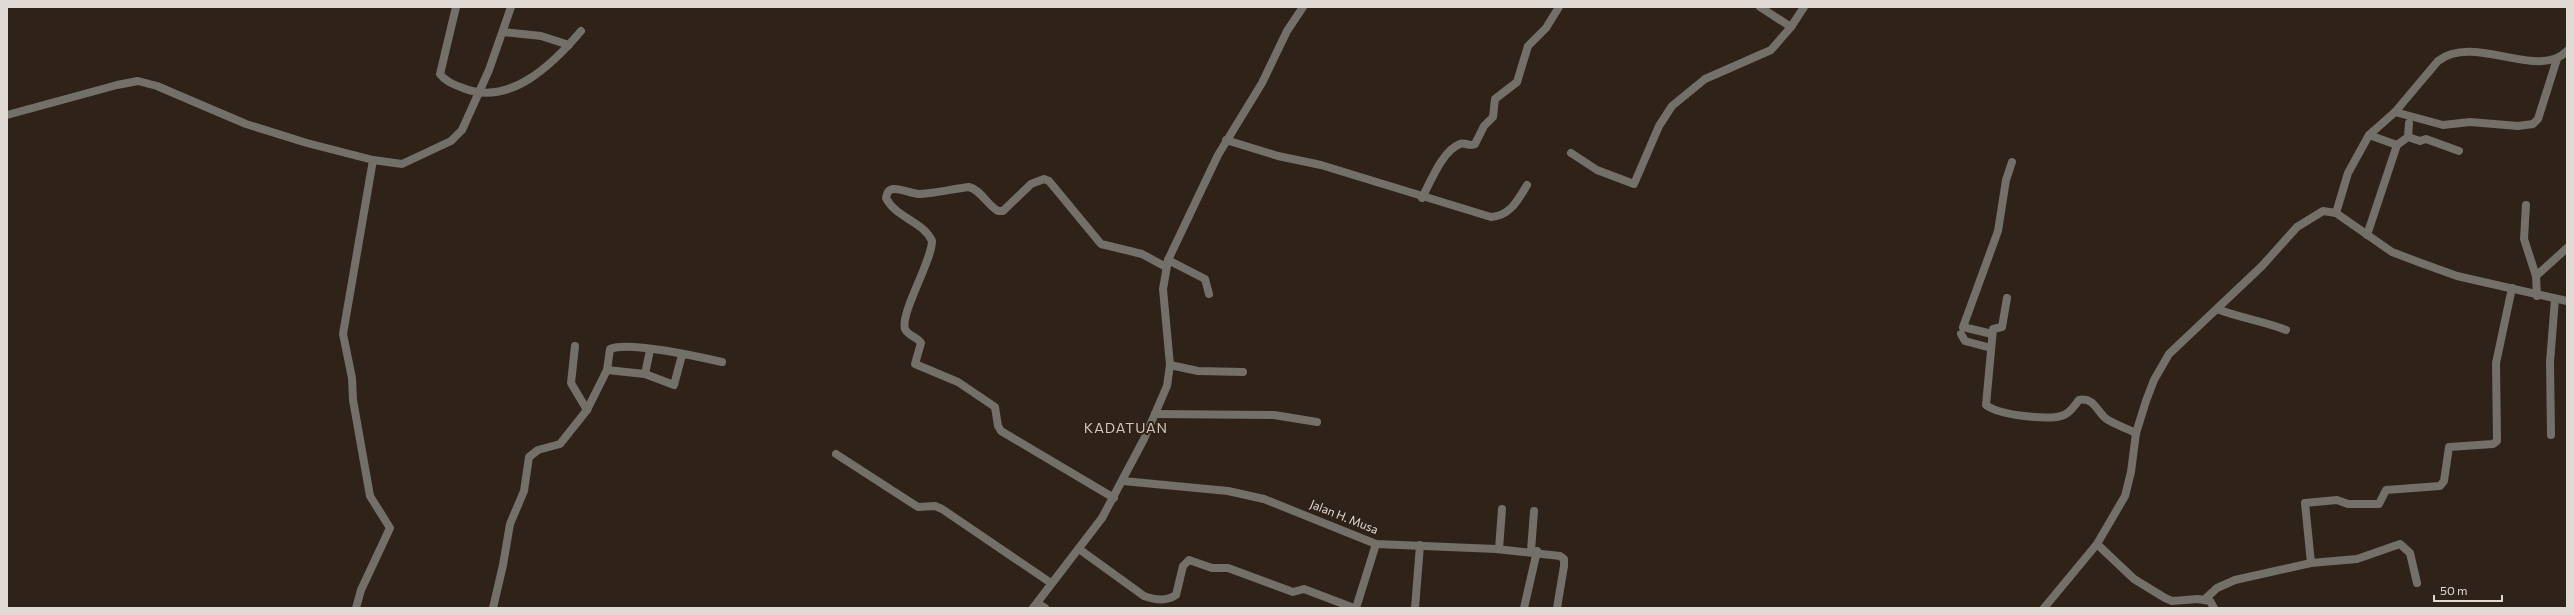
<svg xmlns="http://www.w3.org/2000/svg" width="2574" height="615" viewBox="0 0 2574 615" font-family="Commissioner,sans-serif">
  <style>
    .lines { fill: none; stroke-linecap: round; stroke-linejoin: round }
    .minor { stroke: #727069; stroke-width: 8 }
    .tertiary { stroke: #727069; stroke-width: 8 }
    .labels { text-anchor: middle; stroke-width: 4; stroke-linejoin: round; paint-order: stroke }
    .street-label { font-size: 12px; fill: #e1d9d3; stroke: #2e2219 }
    .quarter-label { font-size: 14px; letter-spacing: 1px; fill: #d2c3b7; stroke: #2e2219 }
  </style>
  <rect width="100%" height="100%" fill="#2e2219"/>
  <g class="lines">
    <g class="minor">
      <path d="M456,7L440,74C445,81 454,85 463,88C510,107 553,64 581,31"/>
      <polyline points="1760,7 1791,27"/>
      <polyline points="503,32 541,36 569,45"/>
      <polyline points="2395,112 2443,125 2470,122 2518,126 2533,124 2538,119 2557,59"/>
      <polyline points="7,115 117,85 138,81 157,86 246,124 307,143 373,160 402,164 451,141 462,130 489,70 511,7"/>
      <polyline points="2369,135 2397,145 2408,137 2420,141 2426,139 2459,151"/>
      <polyline points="2408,137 2409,123"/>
      <path d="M1226,140L1278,156L1321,165L1491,217C1510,216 1518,200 1527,185"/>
      <polyline points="1571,153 1597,170 1634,184 1659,126 1672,106 1705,79 1771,50 1791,27 1804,7"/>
      <path d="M1422,198C1431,181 1442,151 1460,144C1465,142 1470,147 1475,144L1484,126L1493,117L1495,99L1517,82L1528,46L1546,28L1559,7"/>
      <polyline points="2526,205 2524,239 2536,276 2537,296"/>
      <polyline points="2336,213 2392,252 2421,263 2457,276 2567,301"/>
      <polyline points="2367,235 2397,145"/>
      <polyline points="1168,260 1205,279 1209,294"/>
      <polyline points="2536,276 2567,248"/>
      <path d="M2007,298L2002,327L1993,329L1986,405C1998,415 2050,421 2064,415C2071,412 2075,405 2079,400C2095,396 2098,415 2108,420C2117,425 2127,429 2136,433"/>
      <path d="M2217,309C2240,318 2264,321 2286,330"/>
      <polyline points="1961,334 1965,341 1991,348"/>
      <polyline points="1992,334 1963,327 1998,231 2006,180 2012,162"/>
      <polyline points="575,346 571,383 587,410"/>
      <polyline points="1170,365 1198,371 1243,372"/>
      <polyline points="607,370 645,374 674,385 682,355"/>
      <polyline points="645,374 650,350"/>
      <polyline points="1155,414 1274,415 1317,422"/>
      <polyline points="2551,435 2550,362 2555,299"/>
      <polyline points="836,454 918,507 935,506 942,509 1051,583"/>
      <polyline points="1123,481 1228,491 1264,499 1376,544 1496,549 1560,556 1564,559 1564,566 1557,608"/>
      <path d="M1114,498L1001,431L998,426L995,407L958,382L915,364L921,343C918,337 908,336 905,329C900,313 932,261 932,241C923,221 896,218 886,198C887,193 888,190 893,189C901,188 911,194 920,194C937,193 952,189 969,187C981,190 987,205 998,211H1003L1031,184L1044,179L1049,181L1101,244L1142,254L1166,267"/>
      <polyline points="2097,544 2134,579 2165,598 2172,601 2198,599 2210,601 2214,608"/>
      <path d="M1079,549L1144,596C1155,600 1166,602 1176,595L1183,566L1189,560L1212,568H1228L1293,592L1304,589L1354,608"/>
      <polyline points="1499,549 1502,509"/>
      <polyline points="1531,551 1534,511"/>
      <polyline points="2311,563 2305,503 2337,500 2348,504 2379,504 2386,490 2440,486 2444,481 2449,447 2493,444 2497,441 2496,363 2512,288"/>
      <polyline points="2205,599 2217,588 2235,580 2311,563 2357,559 2400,544 2410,553 2417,583"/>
      <polyline points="1037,603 1045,608"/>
      <polyline points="356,608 361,590 390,528 370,496 353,400 352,378 343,334 373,160"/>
      <path d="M493,608L503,565L510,524L524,491L529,457L538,450L560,444L587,410L607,370L610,349C629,341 700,357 722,362"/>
      <polyline points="1356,608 1376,544"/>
      <polyline points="1415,608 1420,545"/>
      <polyline points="1524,608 1537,551"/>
      <path d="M2044,608L2097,544L2125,496L2131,472L2136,433L2146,401L2154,380L2169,354L2262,266L2297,227L2323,211L2336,213L2348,173L2369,135L2395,112L2438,61C2474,33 2538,81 2567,51"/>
    </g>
    <polyline class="tertiary" points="1033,608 1102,518 1144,439 1167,386 1170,365 1163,289 1168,260 1218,155 1262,83 1287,31 1303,7"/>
  </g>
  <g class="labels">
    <g class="street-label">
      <text transform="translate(1344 517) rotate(22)" y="4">Jalan H. Musa</text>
    </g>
    <g class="quarter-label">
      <text x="1126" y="433">KADATUAN</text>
    </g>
  </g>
  <rect width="2574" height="615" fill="none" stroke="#e1d9d3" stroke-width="16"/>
  <path d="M2434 595v6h68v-6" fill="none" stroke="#e1d9d3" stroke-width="2"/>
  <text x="2440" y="595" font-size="12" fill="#e1d9d3" stroke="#2e2219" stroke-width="3" paint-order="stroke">50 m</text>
</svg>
